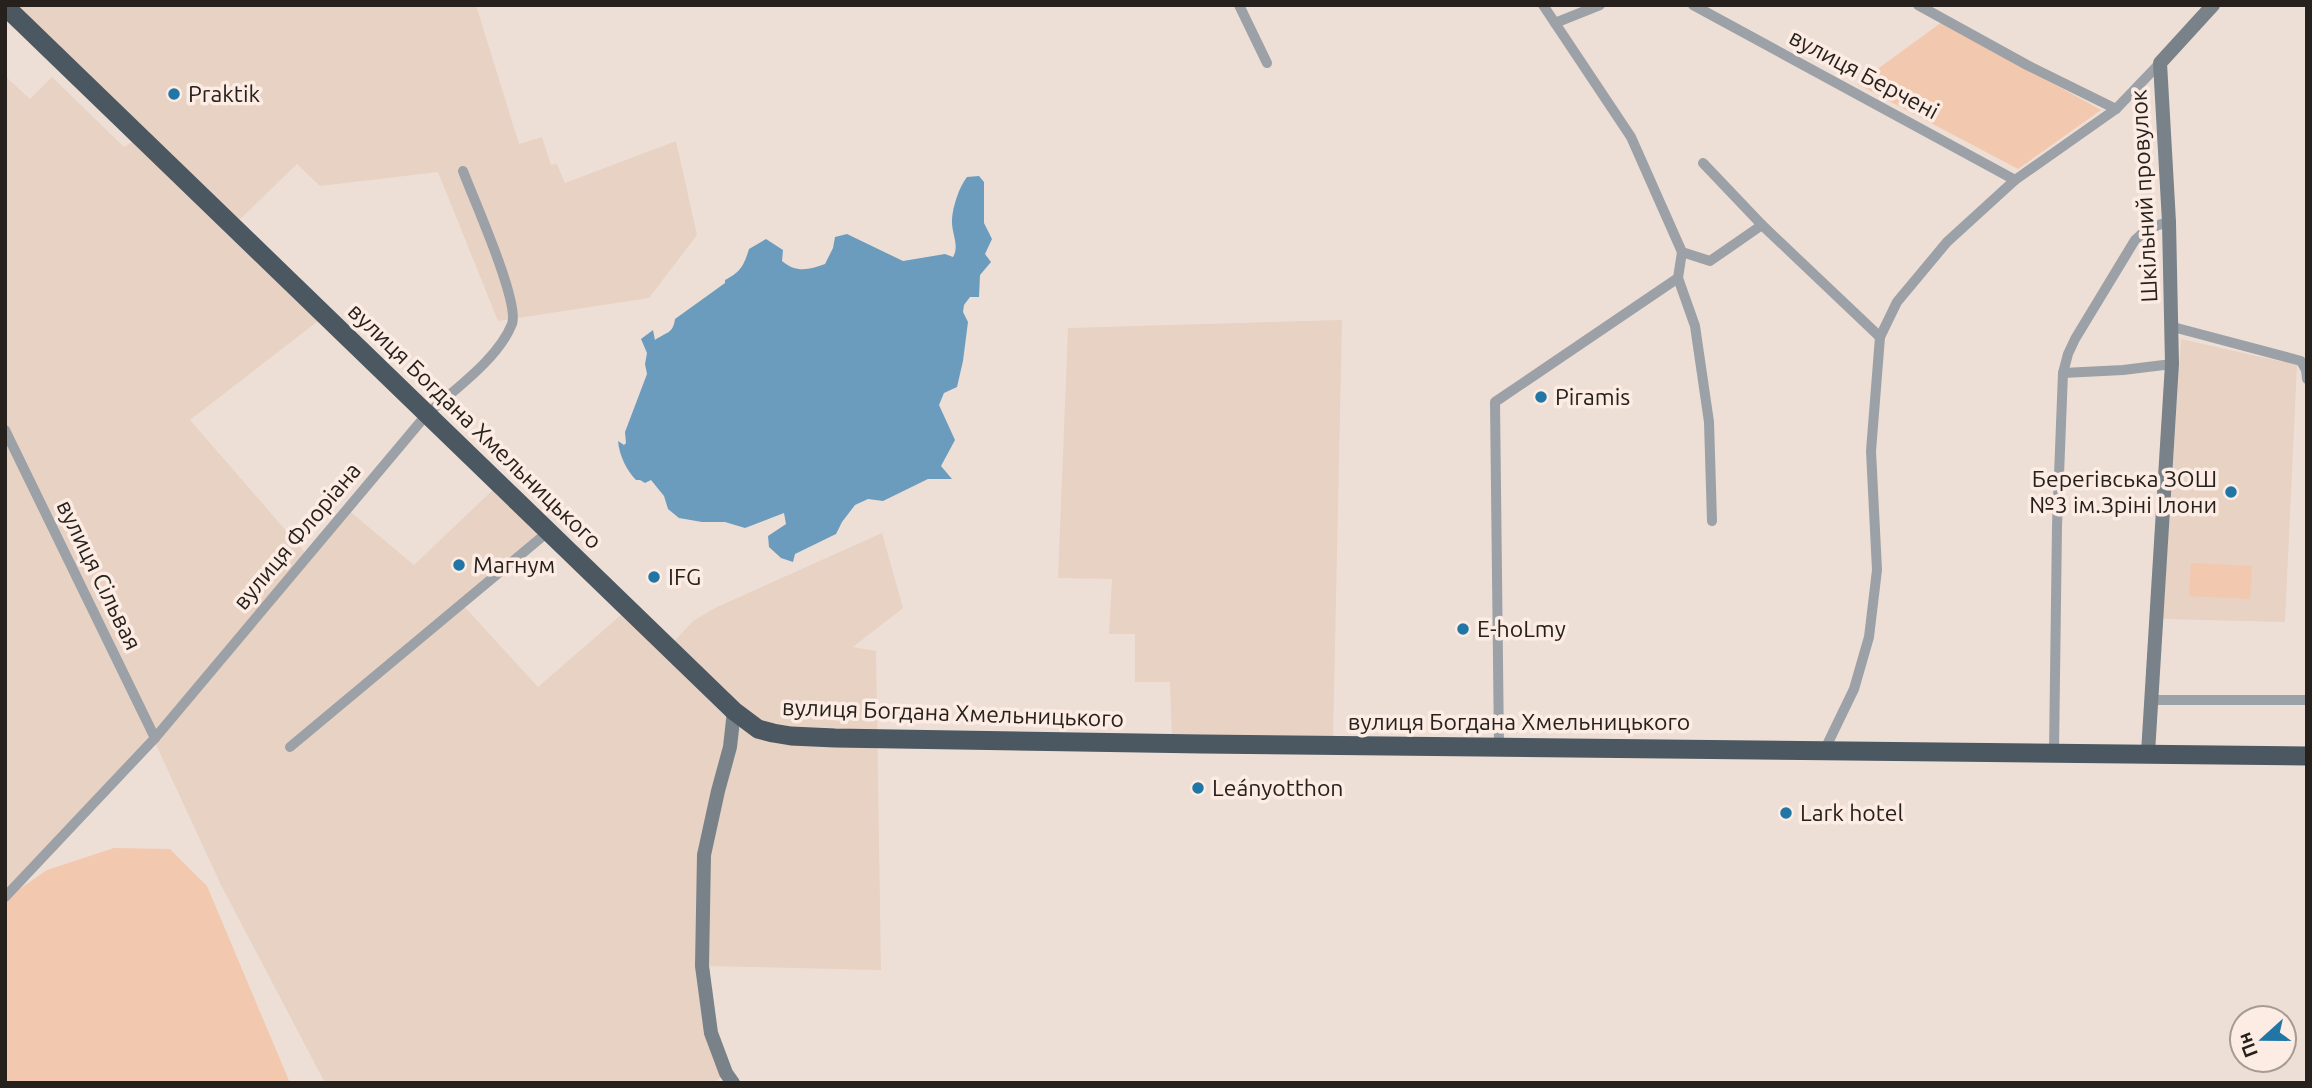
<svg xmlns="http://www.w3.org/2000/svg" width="2312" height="1088" viewBox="0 0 2312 1088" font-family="Ubuntu,sans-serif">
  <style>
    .built { fill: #e8d2c4 }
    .green { fill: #f2c8af }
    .water { fill: #6c9cbd }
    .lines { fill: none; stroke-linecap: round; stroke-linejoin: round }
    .street { stroke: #9ba1a6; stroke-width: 10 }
    .secondary { stroke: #798288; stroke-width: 14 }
    .highway { stroke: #4c5861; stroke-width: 19 }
    .poi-dot { fill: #2176a6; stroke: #fcece3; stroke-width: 2.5 }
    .labels { text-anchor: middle; stroke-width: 7; stroke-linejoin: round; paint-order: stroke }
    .street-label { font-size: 23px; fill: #26211d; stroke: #fcece3 }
    .poi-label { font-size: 23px; fill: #26211d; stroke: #fcece3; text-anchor: start }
  </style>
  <rect width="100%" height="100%" fill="#eedfd6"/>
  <g class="built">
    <polygon points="6,5 476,5 519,144 542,137 551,165 557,164 565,183 676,141 697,235 649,298 498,321 438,172 320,186 297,164 233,226 326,315 190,420 308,556 347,509 414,565 500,483 549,531 462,604 538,687 629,608 669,647 693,621 717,607 882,533 903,608 853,647 876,651 881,970 703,966 726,1073 714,1083 325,1083 221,885 151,734 5,894 5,76 30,99 52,77 124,147 140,137"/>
    <polygon points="1342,320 1333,739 1172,737 1170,682 1135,682 1135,634 1109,634 1112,579 1058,578 1068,328"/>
    <polygon points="2181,339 2297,365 2285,622 2163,619"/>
  </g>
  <g class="green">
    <polygon points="1942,22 2101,110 2018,169 1857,84"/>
    <polygon points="2191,563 2252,566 2250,599 2189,596"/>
    <polygon points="114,848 170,849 207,886 290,1083 5,1083 5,899 47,870"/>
  </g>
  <path class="water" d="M979,176L984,182V223L992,239L985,254L991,262L980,275L979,297H970L964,305L963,312L968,322L963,361L957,387L944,393L939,405L955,440L941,466L952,479H928L883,501L868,499L855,505L842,522L836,534L795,554L793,562L781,558L769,547L768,536L786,524L784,513L745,528L725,522H702L679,518L668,509L664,496L651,480L645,483L640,480H636C627,471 619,455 618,441L624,445L626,443L625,432L647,374L645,364L647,353L641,339L653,330L655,340C666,332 673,334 675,319L725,283V280C741,272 744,265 749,249L766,239L783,250L782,261C796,273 809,270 825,264L833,248L835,237L847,234L903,261L945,254L953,257C960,245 951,233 952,219C953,206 959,187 967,177Z"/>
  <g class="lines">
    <g class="street">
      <polyline points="1239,5 1267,63"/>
      <polyline points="1543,5 1631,137 1682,252 1710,261 1762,225 1880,337"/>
      <polyline points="1693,5 2015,180"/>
      <polyline points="1918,5 2027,65 2116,109"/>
      <polyline points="1555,23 1600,5"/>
      <polyline points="1703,163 1762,225"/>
      <polyline points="1678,278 1695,326 1709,422 1712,521"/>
      <polyline points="2173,327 2301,361 2306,370 2307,379"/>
      <polyline points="2063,373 2123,370 2172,364"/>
      <polyline points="5,430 155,738"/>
      <polyline points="2151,700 2307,700"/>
      <polyline points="290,747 549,531"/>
      <polyline points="1499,747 1495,402 1678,278 1682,252"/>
      <polyline points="1825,749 1854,689 1869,637 1877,570 1871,451 1880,337 1897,302 1947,242 2015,180 2116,109 2160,63"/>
      <path d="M2054,752L2057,526L2063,373L2068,354L2075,339L2135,240C2145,230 2155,225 2169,222"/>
      <path d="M5,897L155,738L427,414C455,389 498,359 512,324C520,302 473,198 463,171"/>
    </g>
    <g class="secondary">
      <polyline points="2148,753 2172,364 2169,222 2160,63 2213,5"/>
      <polyline points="733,1083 726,1073 711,1033 702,966 704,855 718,791 730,747 734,711"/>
    </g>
    <polyline class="highway" points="5,6 734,711 758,729 773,733 791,736 835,738 1202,744 2307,756"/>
  </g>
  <g class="poi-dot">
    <circle cx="174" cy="94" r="7"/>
    <circle cx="1541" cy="397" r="7"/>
    <circle cx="2231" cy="492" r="7"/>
    <circle cx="459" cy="565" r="7"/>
    <circle cx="654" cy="577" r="7"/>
    <circle cx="1463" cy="629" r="7"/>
    <circle cx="1198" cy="788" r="7"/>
    <circle cx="1786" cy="813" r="7"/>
  </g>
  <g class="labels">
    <g class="street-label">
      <text transform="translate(1864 74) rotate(28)" y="8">вулиця Берчені</text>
      <text transform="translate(2144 196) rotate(-93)" y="8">Шкільний провулок</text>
      <text transform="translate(475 426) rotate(44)" y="8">вулиця Богдана Хмельницького</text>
      <text transform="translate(297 536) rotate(-50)" y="8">вулиця Флоріана</text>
      <text transform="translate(99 575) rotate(64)" y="8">вулиця Сільвая</text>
      <text transform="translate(953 713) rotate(2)" y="8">вулиця Богдана Хмельницького</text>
      <text x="1519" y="730">вулиця Богдана Хмельницького</text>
    </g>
    <g class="poi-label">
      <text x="188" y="102">Praktik</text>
      <text x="1555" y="405">Piramis</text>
      <text x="2217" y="487" text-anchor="end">Берегівська ЗОШ<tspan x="2217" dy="26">№3 ім.Зріні Ілони</tspan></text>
      <text x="473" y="573">Магнум</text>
      <text x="668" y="585">IFG</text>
      <text x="1477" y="637">E-hoLmy</text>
      <text x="1212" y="796">Leányotthon</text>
      <text x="1800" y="821">Lark hotel</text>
    </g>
  </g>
  <rect width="2312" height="1088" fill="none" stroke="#26211d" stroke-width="14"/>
  <g transform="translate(2263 1039) rotate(249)"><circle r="33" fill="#fcece3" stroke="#a69b94" stroke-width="2"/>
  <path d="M0-5L12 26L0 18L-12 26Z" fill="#2176a6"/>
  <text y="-10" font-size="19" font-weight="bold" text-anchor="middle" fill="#26211d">Пн</text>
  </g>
</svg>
